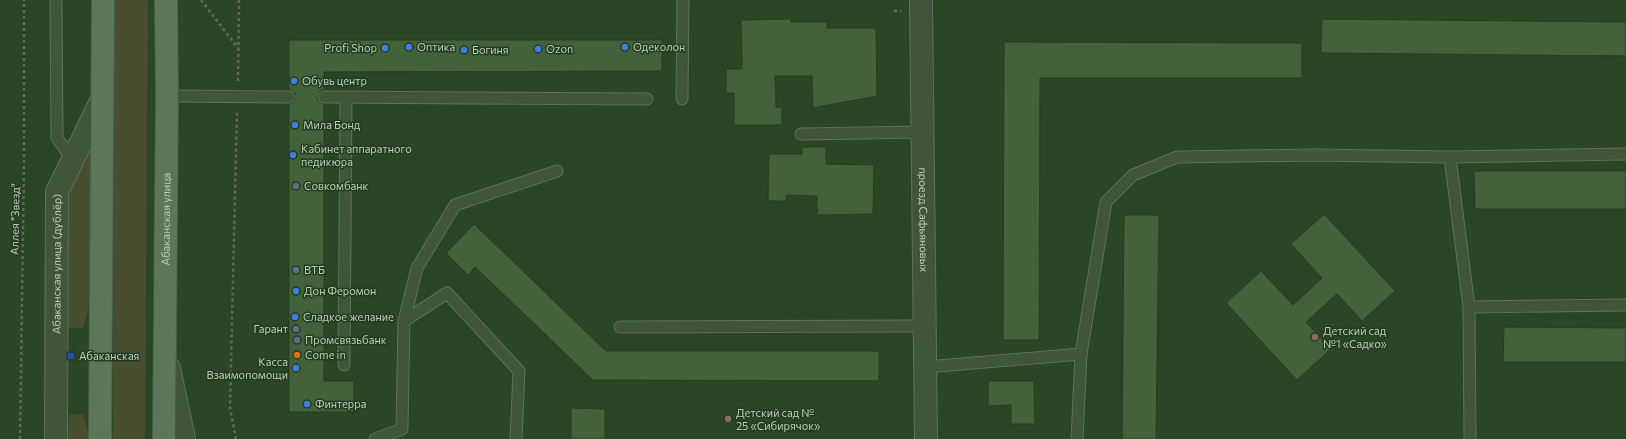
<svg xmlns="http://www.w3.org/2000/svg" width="1626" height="439" viewBox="0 0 1626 439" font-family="Commissioner,sans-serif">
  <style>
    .green { fill: #474f30 }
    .building { fill: #43623c; stroke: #253d21 }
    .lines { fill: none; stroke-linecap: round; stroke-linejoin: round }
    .service-casing { stroke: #5c7359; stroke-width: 13 }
    .minor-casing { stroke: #5c7359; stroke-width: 24 }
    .primary-casing { stroke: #4b6247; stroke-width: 24 }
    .path { stroke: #616c4f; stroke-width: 2.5; stroke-dasharray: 3 3; stroke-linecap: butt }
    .service { stroke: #3f563a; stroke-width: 11 }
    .minor { stroke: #3f563a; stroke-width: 22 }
    .primary { stroke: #5d7559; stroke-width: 22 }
    .shop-dot { fill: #3f7fe0; stroke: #233b1f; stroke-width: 1.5 }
    .service-dot { fill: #5c6f8a; stroke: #233b1f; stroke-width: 1.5 }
    .education-dot { fill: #8d6e63; stroke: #233b1f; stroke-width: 1.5 }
    .food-dot { fill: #e8710a; stroke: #233b1f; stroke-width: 1.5 }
    .transit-dot { fill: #1a4fb4; stroke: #233b1f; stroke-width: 1.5 }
    .labels { text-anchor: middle; stroke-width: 3; stroke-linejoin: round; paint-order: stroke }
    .poi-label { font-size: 11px; fill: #bbcfb8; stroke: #233b1f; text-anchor: start }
    .street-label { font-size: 11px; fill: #bbcfb8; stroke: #233b1f }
  </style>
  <rect width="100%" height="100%" fill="#2b4626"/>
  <g class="green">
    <polygon points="114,0 148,0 145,439 113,439"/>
    <polygon points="92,133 93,290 83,328 69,328 68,198"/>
    <polygon points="83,414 90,439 68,439 69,415"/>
  </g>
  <g class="building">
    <polygon points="791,19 791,22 827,22 827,28 876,28 877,96 813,108 812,76 775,76 776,107 782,107 782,125 734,125 734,93 726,93 726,69 742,69 741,20"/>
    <polygon points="1322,19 1626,22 1626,56 1321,53"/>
    <polygon points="289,40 662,40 662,71 324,72 324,90 320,91 317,97 318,101 324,104 324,381 354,381 354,412 289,412 289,104 293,103 296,97 295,93 289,90"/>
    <polygon points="1004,42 1302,43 1302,78 1040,78 1039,340 1003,340"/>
    <polygon points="802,147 826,147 826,164 874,165 873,214 817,215 817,196 786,195 786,201 768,201 769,154 802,154"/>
    <polygon points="1474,171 1626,171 1626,209 1475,209"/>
    <polygon points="1324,214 1395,291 1362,321 1337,294 1306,322 1331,349 1297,380 1226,303 1261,271 1293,305 1322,278 1291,244"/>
    <polygon points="1124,215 1159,215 1156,439 1122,439"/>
    <polygon points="474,224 606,351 879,351 879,381 593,380 475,267 468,275 446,253"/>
    <polygon points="1504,327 1626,328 1626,362 1503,362"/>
    <polygon points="988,381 1034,381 1035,424 1011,424 1011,405 988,406"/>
    <polygon points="571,408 605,409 605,439 571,439"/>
  </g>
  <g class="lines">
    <g class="service-casing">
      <g id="service">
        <polyline points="56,0 57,138 73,160"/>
        <polyline points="167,96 289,97"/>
        <polyline points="324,97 647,99"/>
        <polyline points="682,99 683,0"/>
        <polyline points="801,134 923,132"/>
        <polyline points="1469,307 1626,305"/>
        <polyline points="404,321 417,268 455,205 557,171"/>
        <polyline points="620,327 925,326"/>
        <polyline points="344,365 346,97"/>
        <polyline points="926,367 1081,354 1106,202 1133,175 1177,157 1315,155 1450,157"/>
        <polyline points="375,439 402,429 404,321 447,293 519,371 516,439"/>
        <polyline points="1077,439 1081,354"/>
        <polyline points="1470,439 1469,307 1450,157 1626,154"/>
      </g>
    </g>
    <g class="minor-casing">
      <g id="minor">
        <path id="s1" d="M921,0L926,439"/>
        <polyline points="169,368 184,439"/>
        <path id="s2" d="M56,439L57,192L102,99"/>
      </g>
    </g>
    <g class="primary-casing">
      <g id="primary">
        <polyline points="100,439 103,0"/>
        <path id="s3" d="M164,439L167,96L166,0"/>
      </g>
    </g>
    <g class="path">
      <polyline points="201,0 238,48"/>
      <polyline points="894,11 901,11"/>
      <polyline points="238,81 239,0"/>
      <polyline points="20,439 24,163 24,0"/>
      <polyline points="236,439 230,408 237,110"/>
    </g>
    <use href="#service" class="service"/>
    <use href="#minor" class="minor"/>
    <use href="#primary" class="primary"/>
  </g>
  <g class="shop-dot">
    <circle cx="409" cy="47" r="4"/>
    <circle cx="625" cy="47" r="4"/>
    <circle cx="385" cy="48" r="4"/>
    <circle cx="538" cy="49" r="4"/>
    <circle cx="464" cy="50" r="4"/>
    <circle cx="294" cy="81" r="4"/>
    <circle cx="295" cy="125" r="4"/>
    <circle cx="293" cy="155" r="4"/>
    <circle cx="296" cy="291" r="4"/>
    <circle cx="295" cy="317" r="4"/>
    <circle cx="296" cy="368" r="4"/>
    <circle cx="307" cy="404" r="4"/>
  </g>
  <g class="service-dot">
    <circle cx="296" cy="186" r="4"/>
    <circle cx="296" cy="270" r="4"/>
    <circle cx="296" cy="329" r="4"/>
    <circle cx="297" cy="340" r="4"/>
  </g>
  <g class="education-dot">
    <circle cx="1315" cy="337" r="4"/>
    <circle cx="728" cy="419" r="4"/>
  </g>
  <circle class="food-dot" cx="297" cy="355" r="4"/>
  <rect class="transit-dot" x="67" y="352" width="8" height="8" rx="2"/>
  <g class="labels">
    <g class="poi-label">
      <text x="417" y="51">Оптика</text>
      <text x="633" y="51">Одеколон</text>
      <text x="377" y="52" text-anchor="end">Profi Shop</text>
      <text x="546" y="53">Ozon</text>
      <text x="472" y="54">Богиня</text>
      <text x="302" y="85">Обувь центр</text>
      <text x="303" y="129">Мила Бонд</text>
      <text x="301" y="153">Кабинет аппаратного<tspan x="301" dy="13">педикюра</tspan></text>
      <text x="304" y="190">Совкомбанк</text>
      <text x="304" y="274">ВТБ</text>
      <text x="304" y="295">Дон Феромон</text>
      <text x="303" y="321">Сладкое желание</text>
      <text x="288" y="333" text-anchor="end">Гарант</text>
      <text x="1323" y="335">Детский сад<tspan x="1323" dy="13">№1 «Cадко»</tspan></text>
      <text x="305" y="344">Промсвязьбанк</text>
      <text x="305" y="359">Come in</text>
      <text x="79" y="360">Абаканская</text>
      <text x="288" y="366" text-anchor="end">Касса<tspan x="288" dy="13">Взаимопомощи</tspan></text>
      <text x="315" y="408">Финтерра</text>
      <text x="736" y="417">Детский сад №<tspan x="736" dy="13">25 «Сибирячок»</tspan></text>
    </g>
    <g class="street-label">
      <text transform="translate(15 219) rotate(-89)" y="4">Аллея "Звезд"</text>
      <text dy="4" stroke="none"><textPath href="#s3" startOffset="220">Абаканская улица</textPath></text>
      <text dy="4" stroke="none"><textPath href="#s1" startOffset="220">проезд Сафьяновых</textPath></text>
      <text dy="4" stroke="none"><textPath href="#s2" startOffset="175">Абаканская улица (дублёр)</textPath></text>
    </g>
  </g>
</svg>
